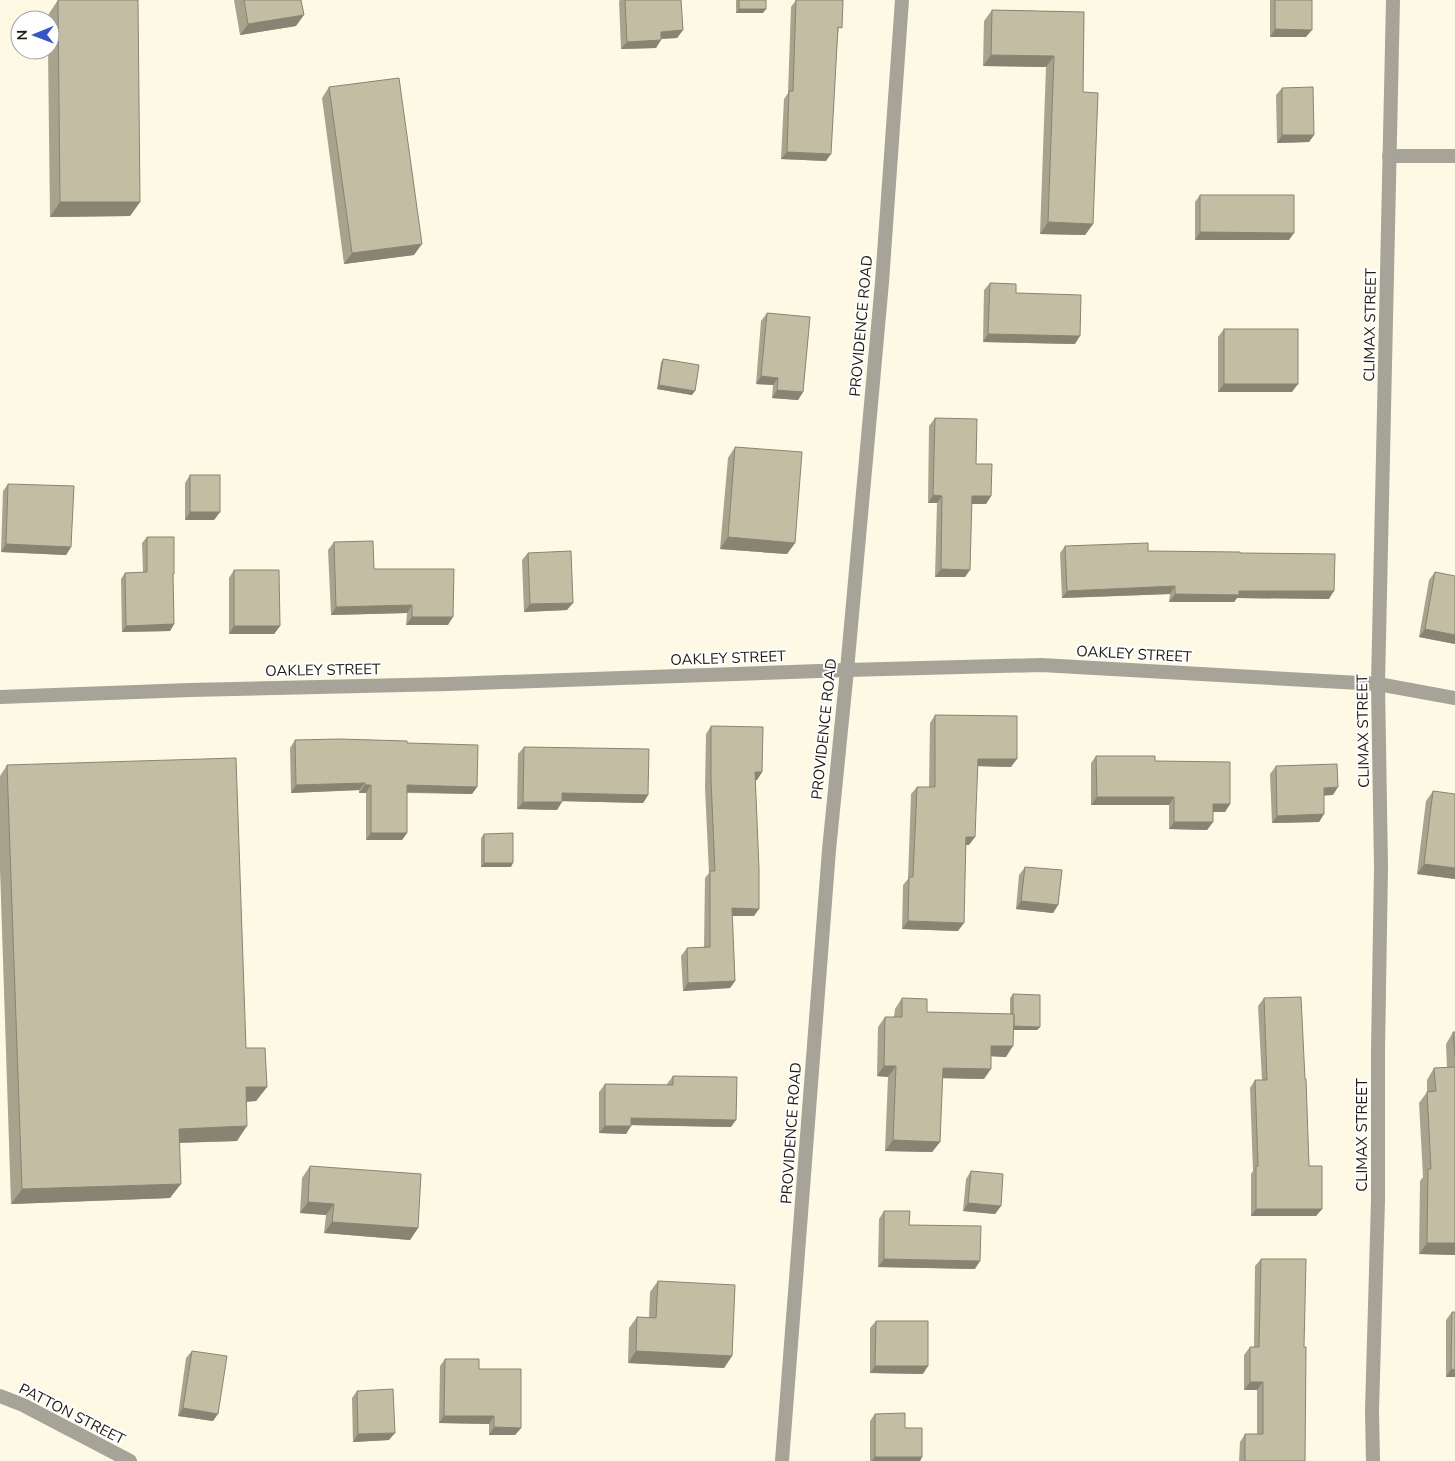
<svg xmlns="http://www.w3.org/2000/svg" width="1455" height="1461" viewBox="0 0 1455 1461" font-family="'Nunito Sans',sans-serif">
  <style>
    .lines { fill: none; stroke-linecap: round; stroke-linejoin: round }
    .minor { stroke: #a6a398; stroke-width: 14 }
    .tertiary { stroke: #a6a398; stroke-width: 14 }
    .wall { fill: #a8a38d }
    .shaded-wall { fill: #888473 }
    .building { fill: #c3bda4; stroke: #888473 }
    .labels { text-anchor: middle; stroke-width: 4; stroke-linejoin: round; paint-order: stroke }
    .street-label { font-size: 15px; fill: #1e1b12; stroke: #fff }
  </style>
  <rect width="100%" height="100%" fill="#fef9e4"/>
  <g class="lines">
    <g class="minor">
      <polyline points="1389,156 1455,156"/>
      <polyline points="0,697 190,690 449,684 847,670"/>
      <polyline points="0,1396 23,1405 130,1461"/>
      <polyline points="1373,1461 1372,1411 1378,1200 1378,1051 1381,867 1378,684 1393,0"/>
    </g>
    <g class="tertiary">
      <polyline points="847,670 1041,665 1378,684 1455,698"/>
      <polyline points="782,1461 829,850 847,670 882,282 902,0"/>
    </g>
  </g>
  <g class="wall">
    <polygon points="58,0 140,202 130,216 50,217 48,50 50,50 50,20 48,20 48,15"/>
    <polygon points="234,0 301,0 296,26 240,35"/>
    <polygon points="620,0 681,0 683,30 677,38 661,39 656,48 621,49 619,1"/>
    <polygon points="736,0 766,0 763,13 736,13"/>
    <polygon points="796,0 843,0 838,33 826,161 781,159 784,99 788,93 791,7"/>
    <polygon points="1270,0 1312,0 1306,37 1270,37"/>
    <polygon points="992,10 1084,12 1083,92 1093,224 1085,235 1040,234 1046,67 983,66 984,21"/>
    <polygon points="329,87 414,255 344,264 322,98"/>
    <polygon points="1282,88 1314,135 1309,142 1277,143 1276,95"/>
    <polygon points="1200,195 1289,240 1195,240 1195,202"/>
    <polygon points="990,283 1016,293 1075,344 983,342 984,290"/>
    <polygon points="767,313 803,392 798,400 772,398 773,385 756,384 761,321"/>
    <polygon points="1224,329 1292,392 1218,392 1218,337"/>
    <polygon points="663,359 692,395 657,389 661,362"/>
    <polygon points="935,418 991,496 986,504 971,504 965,577 935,577 937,503 928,503 929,426"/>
    <polygon points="735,447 795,543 787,554 720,549 728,458"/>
    <polygon points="190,475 220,512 214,520 185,520 185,483"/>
    <polygon points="8,484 71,547 66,555 1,552 3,491"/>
    <polygon points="147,537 174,624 170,631 122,632 121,579 125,573 143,572 142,543"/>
    <polygon points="334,542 374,569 448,625 406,625 407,613 331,615 328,550"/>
    <polygon points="1065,546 1148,551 1240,553 1329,599 1237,598 1234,602 1169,602 1170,594 1062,598 1060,553"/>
    <polygon points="528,553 567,610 524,612 522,560"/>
    <polygon points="234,570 280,626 274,634 229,634 229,578"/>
    <polygon points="1435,572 1455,644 1419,637 1429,580"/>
    <polygon points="935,715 1011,767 978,766 969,845 966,845 958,931 902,929 903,885 908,879 911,794 917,787 929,787 930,723"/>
    <polygon points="711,726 762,772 757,780 756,780 754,916 732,916 735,981 730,988 683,991 681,956 687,948 704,947 705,878 709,873 705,788 706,734"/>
    <polygon points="295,740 407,743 477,787 472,794 407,793 407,833 402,840 366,840 366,793 359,793 359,790 291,793 290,748"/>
    <polygon points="524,747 648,795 643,803 562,801 557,810 517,809 518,754"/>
    <polygon points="1096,756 1155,761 1230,804 1225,812 1213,812 1213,822 1207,830 1169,829 1169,805 1091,805 1091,763"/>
    <polygon points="7,765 246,1048 267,1087 256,1101 246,1102 237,1141 179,1143 170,1198 11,1204 0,869 0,776"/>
    <polygon points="1276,766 1333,795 1324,795 1324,814 1319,822 1272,823 1270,774"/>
    <polygon points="1433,791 1455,879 1417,874 1426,801"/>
    <polygon points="484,834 511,867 481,867 481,838"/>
    <polygon points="1025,867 1058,905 1053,913 1016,909 1019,875"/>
    <polygon points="1013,994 1040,1027 1037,1030 1014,1030 1006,1057 991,1056 984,1079 942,1078 940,1142 932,1152 885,1151 888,1077 877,1076 878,1027 885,1017 894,1017 895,1009 902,998 927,1012 1010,1014 1010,998"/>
    <polygon points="1264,998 1309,1166 1322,1209 1316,1216 1251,1216 1251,1174 1253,1171 1250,1088 1255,1080 1262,1080 1258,1006"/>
    <polygon points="1453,1032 1455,1032 1455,1255 1419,1254 1420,1181 1423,1177 1419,1103 1427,1092 1427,1080 1434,1068 1447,1068 1446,1044"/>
    <polygon points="673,1076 731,1127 631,1125 626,1134 599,1133 599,1092 605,1084 667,1085 667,1084"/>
    <polygon points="310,1166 418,1228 410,1240 324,1233 326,1215 300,1213 302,1178"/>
    <polygon points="971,1171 1001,1206 995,1214 963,1211 966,1179"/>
    <polygon points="884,1211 909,1225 975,1269 878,1267 879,1219"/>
    <polygon points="1261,1259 1304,1347 1305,1461 1239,1461 1240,1442 1245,1434 1257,1434 1257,1390 1244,1390 1244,1355 1250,1347 1254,1347 1255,1266"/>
    <polygon points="658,1281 732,1356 724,1368 628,1363 629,1328 637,1317 649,1317 650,1292"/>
    <polygon points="1452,1312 1455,1377 1446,1377 1446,1320"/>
    <polygon points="876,1321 923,1374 870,1373 870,1328"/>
    <polygon points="192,1351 213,1421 178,1416 186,1358"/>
    <polygon points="445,1359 479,1369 521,1428 515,1435 489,1435 489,1424 439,1423 440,1366"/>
    <polygon points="357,1391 389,1440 353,1442 352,1398"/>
    <polygon points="875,1414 905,1428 922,1457 920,1461 870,1461 870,1421"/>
  </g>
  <g class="shaded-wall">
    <polygon points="739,9 766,9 763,13 736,13"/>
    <polygon points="304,15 296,26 240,35 248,24"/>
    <polygon points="1275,29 1312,30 1306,37 1270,37"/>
    <polygon points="683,30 677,38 656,39 661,32"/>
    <polygon points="661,40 656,48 621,49 627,42"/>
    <polygon points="991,55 1054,56 1046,67 983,66"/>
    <polygon points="1282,135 1314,135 1309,142 1277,143"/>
    <polygon points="787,152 831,154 826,161 781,159"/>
    <polygon points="60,202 140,202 130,216 50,217"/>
    <polygon points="1048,222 1093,224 1085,235 1040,234"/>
    <polygon points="1200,232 1294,233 1289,240 1195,240"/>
    <polygon points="422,244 414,255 344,264 352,253"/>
    <polygon points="988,334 1080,336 1075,344 983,342"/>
    <polygon points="761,376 778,378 773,385 756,384"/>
    <polygon points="1224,384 1298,384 1292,392 1218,392"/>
    <polygon points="659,385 695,391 692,395 657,389"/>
    <polygon points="777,390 803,392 798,400 772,398"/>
    <polygon points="933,495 942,496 937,503 928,503"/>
    <polygon points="972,496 991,496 986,504 966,504"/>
    <polygon points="190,512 220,512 214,520 185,520"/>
    <polygon points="728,537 795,543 787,554 720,549"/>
    <polygon points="6,544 71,547 66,555 1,552"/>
    <polygon points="941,569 970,570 965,577 935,577"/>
    <polygon points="1175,586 1170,594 1062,598 1067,591"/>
    <polygon points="1239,591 1334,591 1329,599 1237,598 1234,602 1169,602 1175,594"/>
    <polygon points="573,603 567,610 524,612 530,604"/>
    <polygon points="412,605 407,613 331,615 336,607"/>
    <polygon points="412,617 453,617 448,625 406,625"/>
    <polygon points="174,624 170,631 122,632 126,626"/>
    <polygon points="234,626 280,626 274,634 229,634"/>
    <polygon points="1425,629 1455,635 1455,644 1419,637"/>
    <polygon points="978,759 1017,759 1011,767 973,766"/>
    <polygon points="755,772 762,772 757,780 750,780"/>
    <polygon points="365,783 359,790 291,793 296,785"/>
    <polygon points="365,785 371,785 366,793 359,793"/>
    <polygon points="407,785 477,787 472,794 402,792"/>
    <polygon points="1338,787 1333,795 1318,796 1324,788"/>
    <polygon points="562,793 648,795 643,803 557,801"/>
    <polygon points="1097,797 1174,797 1169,805 1091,805"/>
    <polygon points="523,802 562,802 557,810 517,809"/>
    <polygon points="1213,804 1230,804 1225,812 1207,812"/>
    <polygon points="1324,814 1319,822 1272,823 1277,816"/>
    <polygon points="1174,822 1213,822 1207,830 1169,829"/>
    <polygon points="371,833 407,833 402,840 366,840"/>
    <polygon points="966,837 975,837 969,845 961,844"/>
    <polygon points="484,863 513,863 511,867 481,867"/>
    <polygon points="1424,864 1455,868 1455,879 1417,874"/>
    <polygon points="1021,901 1058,905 1053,913 1016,909"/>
    <polygon points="732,908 759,909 754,916 726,916"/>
    <polygon points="908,921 964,923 958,931 902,929"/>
    <polygon points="735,981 730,988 683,991 688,983"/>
    <polygon points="1013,1026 1040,1027 1037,1030 1010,1030"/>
    <polygon points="991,1046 1013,1046 1006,1057 984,1056"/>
    <polygon points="884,1066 896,1066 888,1077 877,1076"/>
    <polygon points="943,1068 991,1069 984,1079 935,1078"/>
    <polygon points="246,1087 267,1087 256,1101 236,1102"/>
    <polygon points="631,1118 736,1120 731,1127 626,1125"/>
    <polygon points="247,1126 237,1141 168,1143 179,1129"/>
    <polygon points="605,1126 631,1126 626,1134 599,1133"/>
    <polygon points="893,1140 940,1142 932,1152 885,1151"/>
    <polygon points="181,1184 170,1198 11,1204 22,1189"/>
    <polygon points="308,1202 334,1204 326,1215 300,1213"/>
    <polygon points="968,1203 1001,1206 995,1214 963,1211"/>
    <polygon points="1256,1209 1322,1209 1316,1216 1251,1216"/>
    <polygon points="332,1222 418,1228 410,1240 324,1233"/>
    <polygon points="1427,1243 1455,1243 1455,1255 1419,1254"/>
    <polygon points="884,1259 980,1261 975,1269 878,1267"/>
    <polygon points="636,1351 732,1356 724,1368 628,1363"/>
    <polygon points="875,1366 928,1366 923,1374 870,1373"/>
    <polygon points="1451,1369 1455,1370 1455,1377 1446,1377"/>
    <polygon points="1250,1382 1263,1382 1257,1390 1244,1390"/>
    <polygon points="183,1408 218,1414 213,1421 178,1416"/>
    <polygon points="444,1416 494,1416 489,1424 439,1423"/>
    <polygon points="494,1427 521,1428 515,1435 489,1435"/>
    <polygon points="395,1433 389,1440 353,1442 358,1434"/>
    <polygon points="875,1457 922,1457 920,1461 872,1461"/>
  </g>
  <g class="building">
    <polygon points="58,0 138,0 140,202 60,202"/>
    <polygon points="244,0 301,0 304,15 248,24"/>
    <polygon points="625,0 681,0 683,30 661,32 661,40 627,42"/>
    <rect x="739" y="0" width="27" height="9"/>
    <polygon points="796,0 843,0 842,28 838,27 831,154 787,152 789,91 793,91"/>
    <polygon points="1275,0 1312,0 1312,30 1275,29"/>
    <polygon points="992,10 1084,12 1083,92 1098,93 1093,224 1048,222 1054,56 991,55"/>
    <polygon points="399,78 422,244 352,253 329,87"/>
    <polygon points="1313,87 1314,135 1282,135 1282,88"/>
    <polygon points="1200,195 1294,195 1294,233 1200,232"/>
    <polygon points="990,283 1016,284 1016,293 1081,295 1080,336 988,334"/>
    <polygon points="767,313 810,317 803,392 777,390 778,378 761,376"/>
    <rect x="1224" y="329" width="74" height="55"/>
    <polygon points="663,359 699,365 695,391 659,385"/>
    <polygon points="935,418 977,419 976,464 992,464 991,496 972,496 970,570 941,569 942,496 933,495"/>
    <polygon points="735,447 802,452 795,543 728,537"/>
    <rect x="190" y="475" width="30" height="37"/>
    <polygon points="8,484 74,486 71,547 6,544"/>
    <polygon points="147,537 174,537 174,574 173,574 174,624 126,626 125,573 147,572"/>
    <polygon points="373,541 374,569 454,569 453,617 412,617 412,605 336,607 334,542"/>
    <polygon points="1148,543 1148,551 1240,552 1240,553 1335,554 1334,591 1239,591 1239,595 1175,594 1175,586 1067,591 1065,546"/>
    <polygon points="571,551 573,603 530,604 528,553"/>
    <polygon points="234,570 279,570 280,626 234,626"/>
    <polygon points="1435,572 1455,576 1455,635 1425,629"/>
    <polygon points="935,715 1017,716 1017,759 978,759 975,837 966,837 964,923 908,921 909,877 913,877 917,787 935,787"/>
    <polygon points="711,726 763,727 762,772 755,772 759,869 759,909 732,908 735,981 688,983 687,948 710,947 710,871 715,871 711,780"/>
    <polygon points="339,739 407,741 407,743 478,745 477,787 407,785 407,833 371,833 371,785 365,785 365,783 296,785 295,740"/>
    <polygon points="524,747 649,749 648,795 562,793 562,802 523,802"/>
    <polygon points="1096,756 1155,756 1155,761 1230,762 1230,804 1213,804 1213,822 1174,822 1174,797 1097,797"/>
    <polygon points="236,758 246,1048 265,1048 267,1087 246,1087 247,1126 179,1129 181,1184 22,1189 7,765"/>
    <polygon points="1337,764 1338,787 1324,788 1324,814 1277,816 1276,766"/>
    <polygon points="1433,791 1455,794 1455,868 1424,864"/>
    <polygon points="513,833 513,863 484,863 484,834"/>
    <polygon points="1025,867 1062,870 1058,905 1021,901"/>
    <polygon points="1013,994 1040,995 1040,1027 1014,1026 1014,1014 1013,1014"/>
    <polygon points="1301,997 1305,1079 1306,1079 1309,1166 1322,1166 1322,1209 1256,1209 1256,1166 1258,1166 1255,1080 1267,1080 1264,998"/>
    <polygon points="902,998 927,999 927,1012 1014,1014 1013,1046 991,1046 991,1069 943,1068 940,1142 893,1140 896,1066 884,1066 885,1017 902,1017"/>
    <polygon points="1453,1032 1455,1032 1455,1057"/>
    <polygon points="1455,1067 1455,1243 1427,1243 1428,1169 1431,1169 1427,1092 1436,1091 1434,1068"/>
    <polygon points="673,1076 737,1077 736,1120 631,1118 631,1126 605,1126 605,1084 673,1085"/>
    <polygon points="310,1166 421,1174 418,1228 332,1222 334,1204 308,1202"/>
    <polygon points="971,1171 1003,1174 1001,1206 968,1203"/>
    <polygon points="884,1211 910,1211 909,1225 981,1226 980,1261 884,1259"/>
    <polygon points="1261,1259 1306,1259 1304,1347 1306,1347 1305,1461 1245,1461 1245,1434 1263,1434 1263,1382 1250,1382 1250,1347 1259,1347"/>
    <polygon points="658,1281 735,1285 732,1356 636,1351 637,1317 656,1318"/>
    <polygon points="1452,1312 1455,1312 1455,1370 1451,1369"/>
    <polygon points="876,1321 928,1321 928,1366 875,1366"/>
    <polygon points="192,1351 227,1356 218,1414 183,1408"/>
    <polygon points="445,1359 479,1359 479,1369 521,1369 521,1428 494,1427 494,1416 444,1416"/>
    <polygon points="393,1389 395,1433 358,1434 357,1391"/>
    <polygon points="905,1413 905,1428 922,1428 922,1457 875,1457 875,1414"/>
  </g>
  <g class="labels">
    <g class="street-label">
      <text transform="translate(1370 325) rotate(-89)" y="5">CLIMAX STREET</text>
      <text transform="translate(861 326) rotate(-85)" y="5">PROVIDENCE ROAD</text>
      <text transform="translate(1134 654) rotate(3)" y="5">OAKLEY STREET</text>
      <text transform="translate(728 658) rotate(-2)" y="5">OAKLEY STREET</text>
      <text transform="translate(323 670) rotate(-1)" y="5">OAKLEY STREET</text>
      <text transform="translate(824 729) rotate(-84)" y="5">PROVIDENCE ROAD</text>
      <text transform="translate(1363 731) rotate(-91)" y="5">CLIMAX STREET</text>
      <text transform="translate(791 1133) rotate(-86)" y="5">PROVIDENCE ROAD</text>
      <text transform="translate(1362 1135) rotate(-90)" y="5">CLIMAX STREET</text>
      <text transform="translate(72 1414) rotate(27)" y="5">PATTON STREET</text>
    </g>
  </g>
  <g transform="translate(35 35) rotate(269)"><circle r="24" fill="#ffffff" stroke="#a5a4a0"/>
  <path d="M0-4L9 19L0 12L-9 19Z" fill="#3556c7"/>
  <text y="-8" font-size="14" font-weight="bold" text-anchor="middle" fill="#1e1b12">N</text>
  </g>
</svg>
